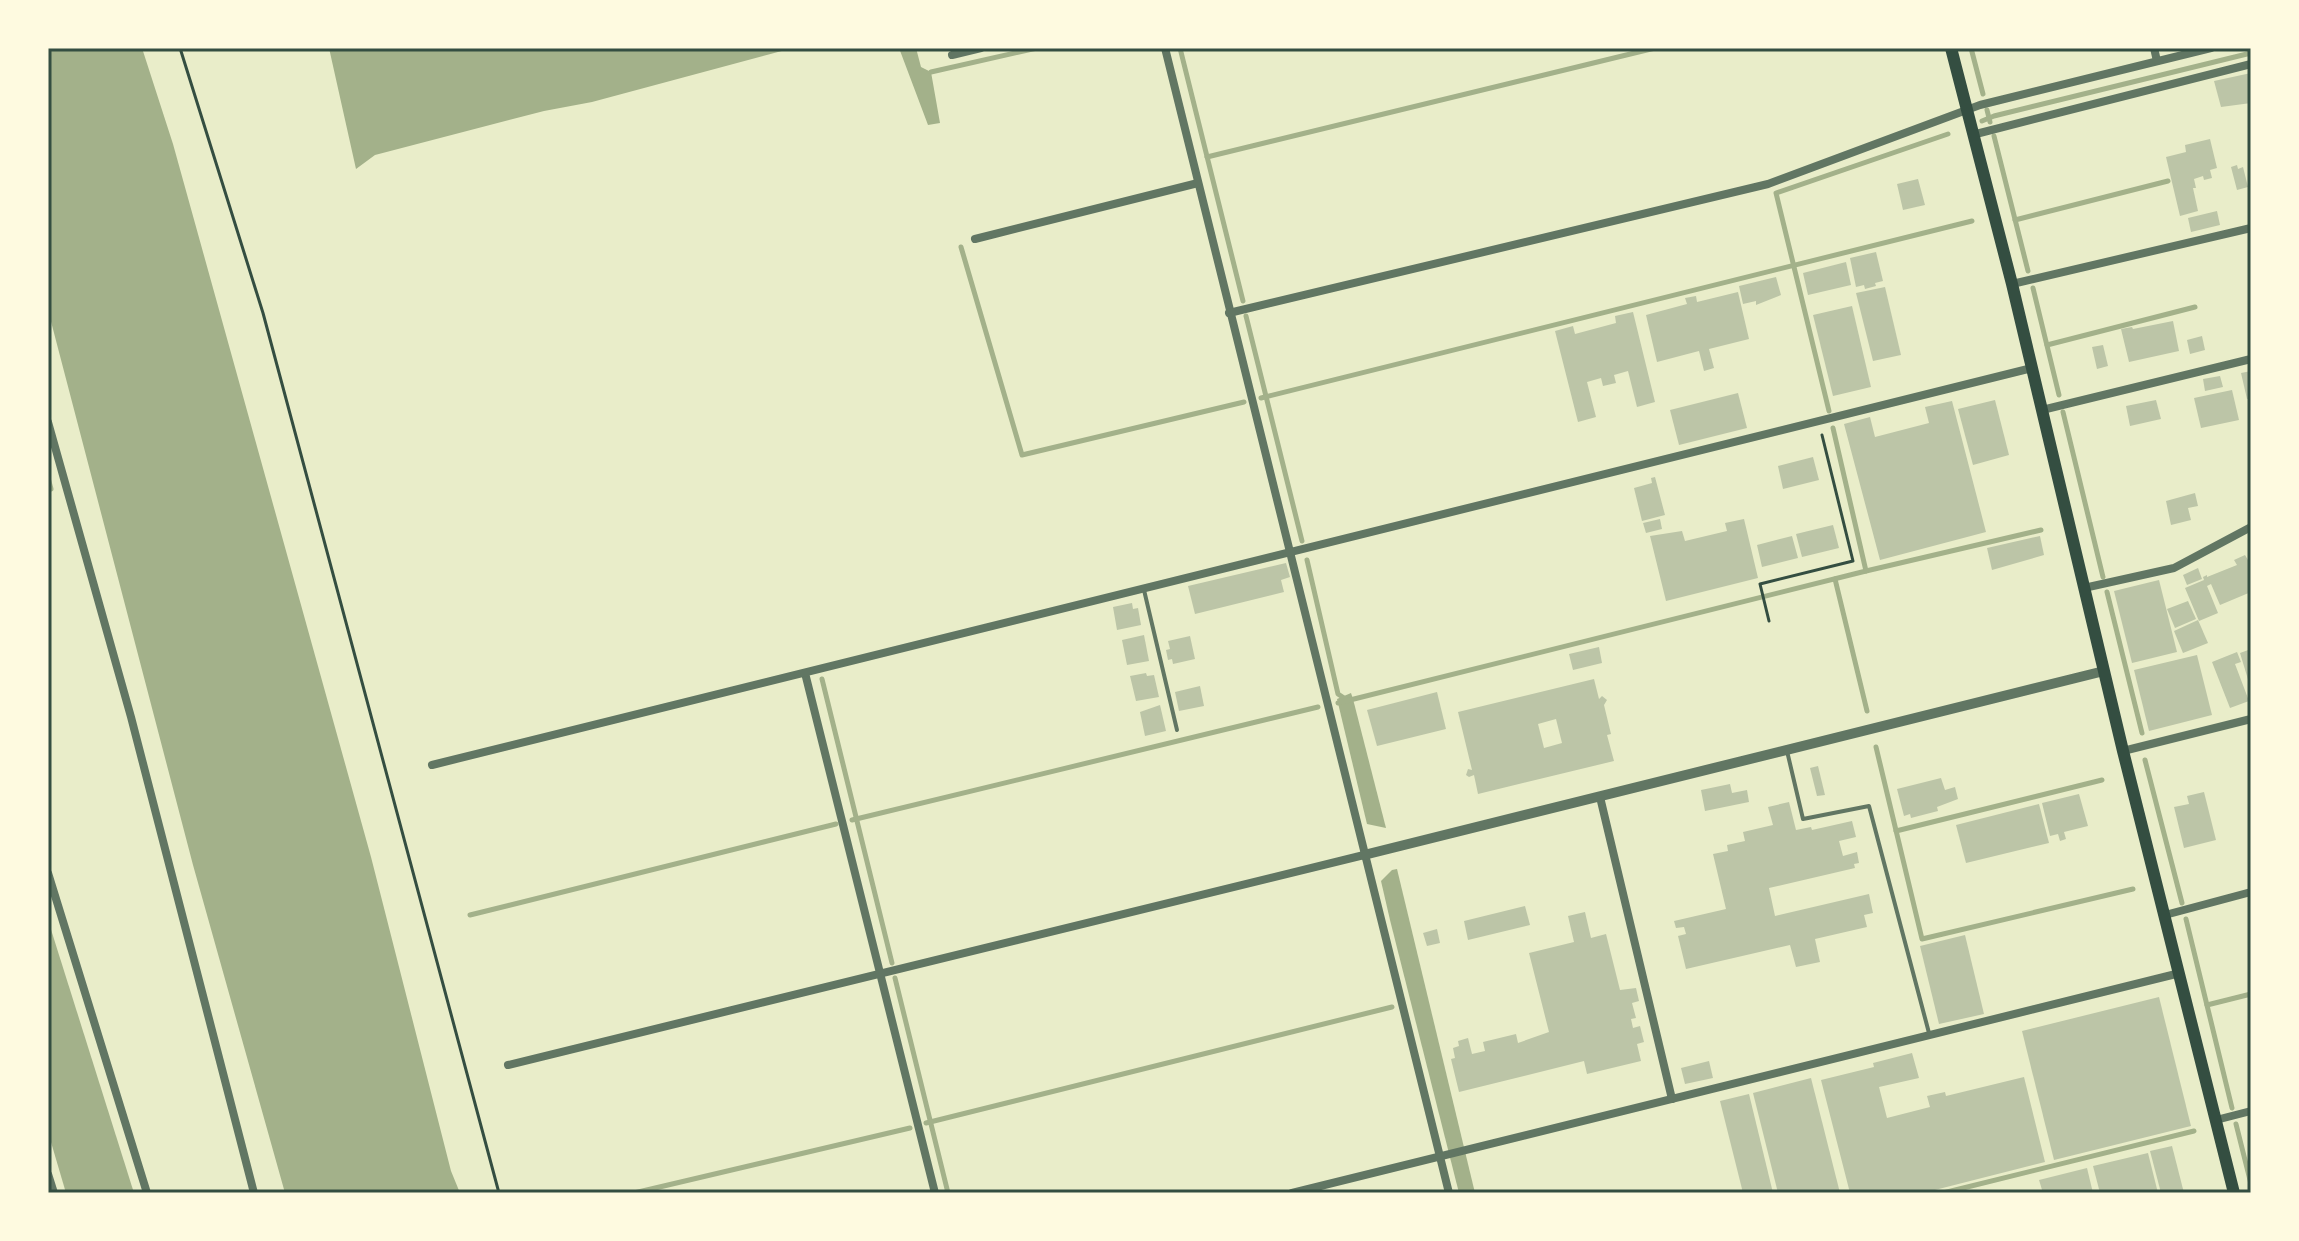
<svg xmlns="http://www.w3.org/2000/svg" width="2299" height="1241" viewBox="0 0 2299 1241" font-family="'Fira Sans',sans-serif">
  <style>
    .water { fill: #a3b18a }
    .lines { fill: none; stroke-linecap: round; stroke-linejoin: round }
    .stream { stroke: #a3b18a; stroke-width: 5 }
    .building { fill: #bcc5a7; fill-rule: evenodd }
    .path { stroke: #344e41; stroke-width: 3 }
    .service { stroke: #617663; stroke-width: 4 }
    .minor { stroke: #617663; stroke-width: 8 }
    .tertiary { stroke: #617663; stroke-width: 10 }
    .secondary { stroke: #344e41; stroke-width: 12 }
    .neatline { fill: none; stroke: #344e41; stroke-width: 3 }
  </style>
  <rect width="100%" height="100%" fill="#e9edc9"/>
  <g class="water">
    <polygon points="48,48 142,48 173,144 371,857 451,1171 460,1193 285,1193 193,865 48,310"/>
    <polygon points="329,48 793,48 592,102 544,111 375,155 356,169"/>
    <polygon points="899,48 916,48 921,67 931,72 940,123 928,125"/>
    <polygon points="1351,693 1353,699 1386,828 1367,824 1337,699"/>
    <polygon points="1397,869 1475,1193 1459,1193 1390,920 1381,881 1392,870"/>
    <polygon points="48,920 134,1193 66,1193 48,1132"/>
  </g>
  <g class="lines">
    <g class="stream">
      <polyline points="1180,48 1243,301"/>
      <polyline points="1971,48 1983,94"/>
      <polyline points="931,72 1037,48"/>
      <polyline points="1987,110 1990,122"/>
      <polyline points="1982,121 1994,116 2251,53"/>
      <polyline points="1994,136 2028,271"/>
      <polyline points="1207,157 1655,48"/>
      <polyline points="2015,220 2168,181"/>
      <polyline points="961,247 1022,455 1244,402"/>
      <polyline points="2033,288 2059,395"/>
      <polyline points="1246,316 1302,541"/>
      <polyline points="2047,345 2195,307"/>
      <polyline points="1261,398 1972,221"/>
      <polyline points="1829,411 1776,193 1948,134"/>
      <polyline points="2063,412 2103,577"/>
      <polyline points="48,478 51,489"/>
      <polyline points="1307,560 1338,694 1347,700"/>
      <polyline points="1866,571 2041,530"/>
      <polyline points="1835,579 1867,711"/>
      <polyline points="2107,592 2142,733"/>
      <polyline points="822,679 892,963"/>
      <polyline points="1338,703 1866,571 1833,428"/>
      <polyline points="1876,747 1922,939 2133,889"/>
      <polyline points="2145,760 2182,903"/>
      <polyline points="852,820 1318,707"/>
      <polyline points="1896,831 2102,780"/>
      <polyline points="470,915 836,824"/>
      <polyline points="2186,919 2232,1108"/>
      <polyline points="895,978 948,1193"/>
      <polyline points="2207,1005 2251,994"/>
      <polyline points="926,1123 1392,1007"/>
      <polyline points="2236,1124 2251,1184"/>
      <polyline points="634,1193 910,1128"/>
      <polyline points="1943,1193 2194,1131"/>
    </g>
  </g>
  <g class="building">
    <polygon points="2251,73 2251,103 2221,107 2214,81"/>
    <polygon points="2210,139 2217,168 2210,170 2212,178 2204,180 2203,176 2194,179 2196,188 2193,188 2198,211 2180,216 2166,157 2186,152 2185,145"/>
    <polygon points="2237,165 2238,169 2243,167 2248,187 2237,190 2231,167"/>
    <polygon points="1918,179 1925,205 1903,210 1897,184"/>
    <polygon points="2217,211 2220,225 2191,232 2188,218"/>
    <polygon points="1876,252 1883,281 1875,283 1876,286 1865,289 1864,285 1856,287 1850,258"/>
    <polygon points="1846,262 1851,285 1808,295 1803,273"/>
    <polygon points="1776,277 1781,295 1756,305 1756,301 1743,304 1739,286"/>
    <polygon points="1885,287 1901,355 1873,361 1856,293"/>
    <polygon points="1738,292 1749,339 1709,349 1714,368 1704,371 1699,351 1657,362 1646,315 1687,304 1685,298 1696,296 1697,302"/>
    <polygon points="1852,306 1871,387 1833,396 1813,315"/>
    <polygon points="1633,312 1655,402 1637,407 1628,371 1614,375 1616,383 1603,386 1601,378 1587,382 1596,417 1578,422 1555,331 1573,326 1575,334 1616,323 1615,316"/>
    <polygon points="2173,321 2179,351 2129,362 2121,329 2132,327 2133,329"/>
    <polygon points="2202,336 2205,350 2190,354 2187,340"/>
    <polygon points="2103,345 2108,366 2097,369 2092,347"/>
    <polygon points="2251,371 2251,398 2247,399 2241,373"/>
    <polygon points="2220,376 2223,387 2205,391 2203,379"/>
    <polygon points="2232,390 2239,420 2201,428 2194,398"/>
    <polygon points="1738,393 1747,428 1679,445 1670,410"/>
    <polygon points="1995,400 2009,455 1973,465 1958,409"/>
    <polygon points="2156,400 2161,419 2130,426 2126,406"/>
    <polygon points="1952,401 1986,532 1880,560 1844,424 1870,417 1875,437 1929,423 1925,407"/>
    <polygon points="1813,457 1819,480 1783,489 1778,466"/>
    <polygon points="1655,477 1665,515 1642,521 1634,488 1652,483 1651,478"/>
    <polygon points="2195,493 2198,506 2188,508 2191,520 2171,525 2166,501"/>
    <polygon points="1660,519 1662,529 1646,533 1643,523"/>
    <polygon points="1744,519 1758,578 1666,601 1650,536 1682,531 1685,541 1727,531 1725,523"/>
    <polygon points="1833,525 1839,548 1802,557 1796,534"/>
    <polygon points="1792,536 1798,558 1762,567 1757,545"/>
    <polygon points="2040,536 2044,555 1992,570 1987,548"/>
    <polygon points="2245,555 2248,560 2251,561 2251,592 2220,605 2211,584 2207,586 2218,613 2199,621 2185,588 2204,580 2203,577 2207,575 2207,577 2237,565 2234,560"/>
    <polygon points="1286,563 1290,577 1281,580 1284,592 1195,614 1188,586"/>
    <polygon points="2198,568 2202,579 2187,585 2183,575"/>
    <polygon points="2159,580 2177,652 2132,663 2114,591"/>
    <polygon points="2188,601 2196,619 2175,628 2167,609"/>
    <polygon points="1132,603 1133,609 1138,608 1141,625 1117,630 1113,607"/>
    <polygon points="2198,620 2208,643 2183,653 2174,631"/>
    <polygon points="1144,635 1149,661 1127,665 1122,640"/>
    <polygon points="1190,636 1195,659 1173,664 1172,659 1168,660 1166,650 1170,649 1168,641"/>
    <polygon points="1599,647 1602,663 1573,670 1569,654"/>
    <polygon points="2251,649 2251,686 2250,686 2240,653"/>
    <polygon points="2237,652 2241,662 2235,664 2249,701 2230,708 2212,662"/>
    <polygon points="2197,655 2212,715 2149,731 2134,670"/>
    <polygon points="1146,673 1147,676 1154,675 1159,697 1136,701 1130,676"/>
    <path d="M1594,679L1599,699L1602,696L1607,700L1604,705L1611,734L1607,735L1614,761L1478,794L1474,775L1469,777L1466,775L1468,769L1472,770L1458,712ZM1556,719L1562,743L1544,748L1538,724Z"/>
    <polygon points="1200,686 1204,706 1179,711 1175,692"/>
    <polygon points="1437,692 1446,729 1377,746 1367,710"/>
    <polygon points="1160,705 1166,731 1145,736 1140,712"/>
    <polygon points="1818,766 1825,795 1817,796 1810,768"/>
    <polygon points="1941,778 1945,790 1955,787 1958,799 1937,807 1938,811 1911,818 1910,814 1904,816 1897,789"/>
    <polygon points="1730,784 1732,793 1747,790 1749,802 1705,811 1701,790"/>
    <polygon points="2204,792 2216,840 2184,848 2174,807 2189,804 2187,796"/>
    <polygon points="2079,794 2088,826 2064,832 2066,839 2060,841 2058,834 2050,836 2042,803"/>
    <polygon points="1789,802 1796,830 1811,827 1812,830 1852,821 1856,837 1839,841 1843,856 1857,852 1859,863 1854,864 1855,868 1769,888 1775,916 1869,894 1873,913 1864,915 1867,927 1815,939 1820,962 1796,967 1790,945 1686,969 1678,936 1686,934 1684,927 1676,928 1674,921 1726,909 1713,854 1728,851 1727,845 1745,841 1743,832 1773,825 1768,807"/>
    <polygon points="2039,804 2049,843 1966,863 1956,825"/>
    <polygon points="1525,906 1530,925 1468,940 1464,921"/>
    <polygon points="1585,912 1591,938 1606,934 1620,990 1636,988 1639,1001 1632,1003 1636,1018 1631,1019 1633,1028 1640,1026 1644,1042 1637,1044 1641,1061 1587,1074 1584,1061 1459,1092 1451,1059 1455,1058 1453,1048 1459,1046 1458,1041 1468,1038 1472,1054 1485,1051 1483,1042 1516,1034 1518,1043 1549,1032 1529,953 1574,942 1568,916"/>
    <polygon points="1437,929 1440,943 1427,946 1423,933"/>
    <polygon points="1965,935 1984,1014 1939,1024 1920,946"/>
    <polygon points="2159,997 2191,1126 2054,1160 2022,1031"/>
    <polygon points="1912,1053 1919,1078 1879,1087 1887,1118 1930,1107 1927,1096 1945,1092 1946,1096 2024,1077 2045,1162 1923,1193 1850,1193 1821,1080 1874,1067 1873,1063"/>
    <polygon points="1709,1061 1713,1078 1685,1084 1681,1068"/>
    <polygon points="1811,1078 1840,1193 1778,1193 1753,1093"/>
    <polygon points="1749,1094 1773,1193 1743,1193 1720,1101"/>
    <polygon points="2172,1146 2184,1193 2161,1193 2150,1151"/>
    <polygon points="2148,1153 2158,1193 2100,1193 2093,1166"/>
    <polygon points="2087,1168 2093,1193 2043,1193 2039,1180"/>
  </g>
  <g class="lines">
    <g class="path">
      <polyline points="180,48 263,313 499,1193"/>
      <polyline points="1769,621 1760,584 1853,561 1822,435"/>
    </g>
    <g class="service">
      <polyline points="1144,590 1177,730"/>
      <polyline points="1787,751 1803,819 1869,806 1929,1033"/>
    </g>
    <g class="minor">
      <polyline points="1165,48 1449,1193"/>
      <polyline points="2154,48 2157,61"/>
      <polyline points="952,55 981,48"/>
      <polyline points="1972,135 2251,64"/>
      <polyline points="975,239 1198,183"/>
      <polyline points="2012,284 2251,228"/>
      <polyline points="1229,313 1768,184 1980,105 2211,48"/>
      <polyline points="2042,410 2251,359"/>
      <polyline points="48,422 131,717 254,1193"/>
      <polyline points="2084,588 2174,568 2251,527"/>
      <polyline points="805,673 935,1193"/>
      <polyline points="2123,751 2251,719"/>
      <polyline points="432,765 2032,368"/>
      <polyline points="1600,797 1672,1099"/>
      <polyline points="48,873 147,1193"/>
      <polyline points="2165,915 2251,892"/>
      <polyline points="508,1065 1364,855"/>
      <polyline points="2216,1120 2251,1111"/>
      <polyline points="48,1174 54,1193"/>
      <polyline points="1292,1193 2180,973"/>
    </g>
    <polyline class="tertiary" points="1364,855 2104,671"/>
    <polyline class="secondary" points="1951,48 2012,284 2123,751 2234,1193"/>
  </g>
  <rect width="2299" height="1241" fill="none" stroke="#fefae0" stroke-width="100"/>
  <rect x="50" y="50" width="2199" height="1141" class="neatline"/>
</svg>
